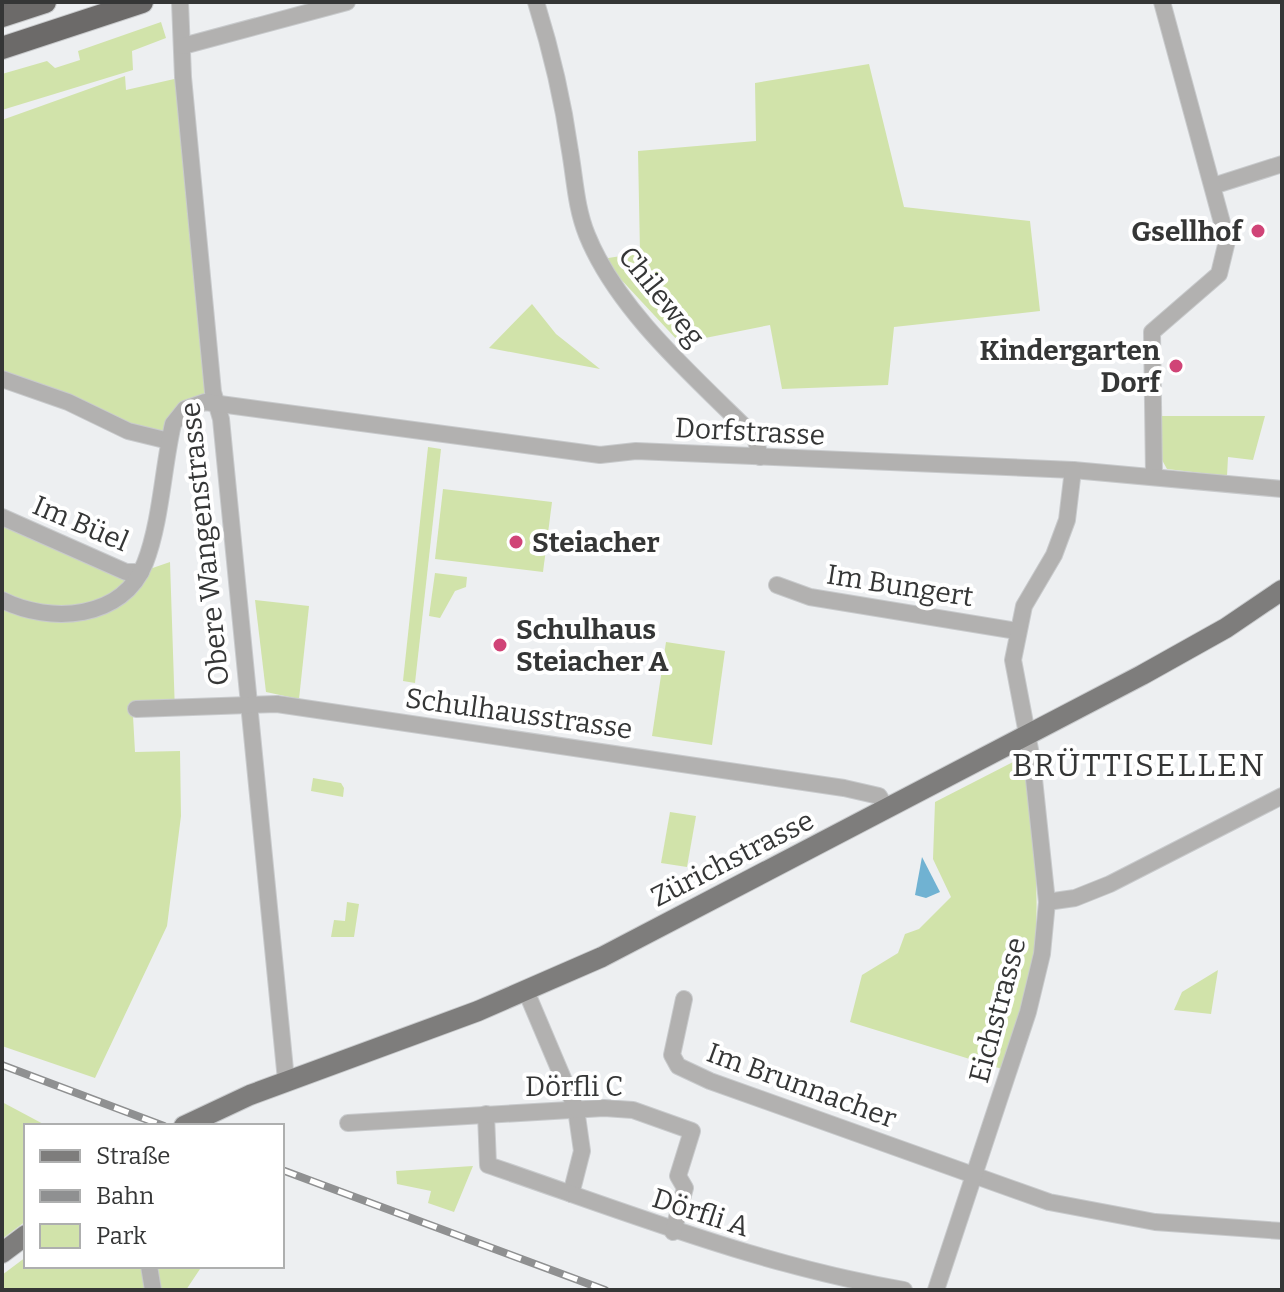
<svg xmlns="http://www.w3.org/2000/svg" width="1284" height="1292" viewBox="0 0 1284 1292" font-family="Bitter,serif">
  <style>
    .green { fill: #d1e3aa }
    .water { fill: #70b2d2 }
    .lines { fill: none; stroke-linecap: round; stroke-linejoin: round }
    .minor-casing { stroke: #c8cacc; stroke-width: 18 }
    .major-casing { stroke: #c8cacc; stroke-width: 22 }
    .highway-casing { stroke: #c8cacc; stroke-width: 24 }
    .minor { stroke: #b2b1b0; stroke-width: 16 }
    .major { stroke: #7e7d7c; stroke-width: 20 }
    .highway { stroke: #6c6a69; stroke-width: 22 }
    .rail-casing { stroke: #8f9091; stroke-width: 8 }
    .rail { stroke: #fff; stroke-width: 5; stroke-dasharray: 15; stroke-linecap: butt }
    .poi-dot { fill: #d04477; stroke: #fff; stroke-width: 3 }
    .labels { text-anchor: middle; stroke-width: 8; stroke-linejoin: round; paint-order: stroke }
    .poi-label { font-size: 28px; font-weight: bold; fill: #353636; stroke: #fff; text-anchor: end }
    .street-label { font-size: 28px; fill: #353636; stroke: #fff }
    .quarter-label { font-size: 32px; letter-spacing: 2px; fill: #353636; stroke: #fff }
  </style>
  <rect width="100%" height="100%" fill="#edeff1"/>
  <g class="green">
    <polygon points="161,22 166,38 132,51 133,70 2,110 2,74 47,61 55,68 80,60 78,51"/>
    <polygon points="869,64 904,207 1030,221 1040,311 894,327 888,385 782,389 770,325 680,343 602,259 640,253 638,151 756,141 755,83"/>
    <polygon points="125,76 126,90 183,77 213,392 185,409 169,441 2,379 2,120"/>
    <polygon points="532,304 556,334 600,369 489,348"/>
    <polygon points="1161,416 1265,416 1253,460 1228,457 1227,476 1167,469 1162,460"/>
    <polygon points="428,447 441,449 415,683 403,681"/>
    <polygon points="443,489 552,502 543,572 435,559"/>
    <polygon points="2,517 141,572 170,562 175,713 133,716 135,752 180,751 181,816 167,926 95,1078 2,1046"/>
    <polygon points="435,573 467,577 466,587 455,591 440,618 429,616"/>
    <polygon points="255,600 309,606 299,699 266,692"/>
    <polygon points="666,642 725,651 712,745 652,736"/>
    <path d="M1013,762L1026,771C1034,841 1043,910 1030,980C1024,1010 1011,1040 1002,1069L850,1022L862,975L898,953L905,934L919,929L951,897L933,859L935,802Z"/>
    <polygon points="313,778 341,783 344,788 343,797 311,791"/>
    <polygon points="670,812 696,816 687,867 661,863"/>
    <polygon points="347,902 359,904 354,937 331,937 334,920 345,921"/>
    <polygon points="1218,970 1211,1014 1174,1010 1182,992"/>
    <polygon points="2,1102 47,1126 26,1126 26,1221 2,1239"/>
    <polygon points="473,1166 454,1212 428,1203 431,1191 397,1184 396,1171"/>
    <polygon points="26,1257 26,1266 202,1266 186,1290 2,1290 2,1275"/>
  </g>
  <polygon class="water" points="922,857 940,892 926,898 915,895"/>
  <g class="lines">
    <g class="minor-casing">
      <g id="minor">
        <polyline points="180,2 183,77 213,392 221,419 286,1080"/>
        <path d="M536,2C551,50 563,101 570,151C575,180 576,208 587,235C618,312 697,379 755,437L760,457"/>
        <polyline points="183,46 347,2"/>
        <polyline points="1213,186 1282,164"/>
        <polyline points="2,379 68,402 128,431 169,441"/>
        <polyline points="1154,475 1152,332 1219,274 1227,241 1162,2"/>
        <polyline points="2,517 126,572 141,572"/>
        <polyline points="777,585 810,597 1017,631"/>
        <path d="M2,600C50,624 123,620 145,563C161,522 163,467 173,424L185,409L205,402L600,455L636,451L1073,470L1282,489"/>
        <polyline points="136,709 277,704 844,788 879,796 886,808"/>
        <polyline points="1047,902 1075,898 1110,884 1282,796"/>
        <polyline points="526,991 576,1109 582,1151 571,1194"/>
        <polyline points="684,999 672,1055 678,1066 710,1081 1049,1202 1155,1222 1282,1231"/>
        <path d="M486,1114L488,1165C626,1212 759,1265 904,1290"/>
        <polyline points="348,1123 604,1108 633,1110 692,1131 678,1176 685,1188 673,1232"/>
        <polyline points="149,1266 153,1290"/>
        <polyline points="936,1290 1028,1012 1042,954 1047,902 1032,760 1013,660 1024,606 1054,555 1067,520 1073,470"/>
      </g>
    </g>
    <g class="major-casing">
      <g id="major">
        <polyline points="184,1126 250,1095 478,1011 602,957 1142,675 1226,628 1282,590"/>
        <polyline points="2,1253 26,1235"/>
      </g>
    </g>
    <g class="highway-casing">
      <g id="highway">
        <polyline points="2,16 45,2"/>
        <polyline points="2,48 142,2"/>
      </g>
    </g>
    <use href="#minor" class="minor"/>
    <use href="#major" class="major"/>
    <use href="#highway" class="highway"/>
    <g class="rail-casing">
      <g id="rail">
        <polyline points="2,1065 164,1126"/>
        <polyline points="282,1170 605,1290"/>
      </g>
    </g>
    <use href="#rail" class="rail"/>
  </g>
  <g class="poi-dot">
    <circle cx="1258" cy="231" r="8"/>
    <circle cx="1176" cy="366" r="8"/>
    <circle cx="516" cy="542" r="8"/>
    <circle cx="500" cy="645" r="8"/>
  </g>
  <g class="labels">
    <g class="poi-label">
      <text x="1242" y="241">Gsellhof</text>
      <text x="1160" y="360">Kindergarten<tspan x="1160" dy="32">Dorf</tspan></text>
      <text x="532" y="552" text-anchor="start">Steiacher</text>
      <text x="516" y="639" text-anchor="start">Schulhaus<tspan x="516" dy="32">Steiacher A</tspan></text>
    </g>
    <g class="street-label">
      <text transform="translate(662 296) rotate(51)" y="10">Chileweg</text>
      <text transform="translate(750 431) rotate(3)" y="10">Dorfstrasse</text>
      <text transform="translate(81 523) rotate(23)" y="10">Im Büel</text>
      <text transform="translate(204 544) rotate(-96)" y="10">Obere Wangenstrasse</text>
      <text transform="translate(900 585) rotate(9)" y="10">Im Bungert</text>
      <text transform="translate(519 713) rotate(8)" y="10">Schulhausstrasse</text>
      <text transform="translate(732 858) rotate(-27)" y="10">Zürichstrasse</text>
      <text transform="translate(997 1010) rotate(-75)" y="10">Eichstrasse</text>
      <text transform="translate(802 1085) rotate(20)" y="10">Im Brunnacher</text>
      <text x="574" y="1096">Dörfli C</text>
      <text transform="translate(701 1212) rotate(18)" y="10">Dörfli A</text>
    </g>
    <g class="quarter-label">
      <text x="1139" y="776">BRÜTTISELLEN</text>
    </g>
  </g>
  <rect width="1284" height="1292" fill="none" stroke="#353636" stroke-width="8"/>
  <rect x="24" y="1124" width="260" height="144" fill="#ffffff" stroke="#aeafaf" stroke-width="2"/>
  <rect x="40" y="1150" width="40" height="12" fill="#7e7d7c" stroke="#aeafaf" stroke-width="2"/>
  <text x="96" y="1164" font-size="24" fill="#353636">Straße</text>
  <rect x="40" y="1190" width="40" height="12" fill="#8f9091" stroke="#aeafaf" stroke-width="2"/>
  <text x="96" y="1204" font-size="24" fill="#353636">Bahn</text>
  <rect x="40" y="1224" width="40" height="24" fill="#d1e3aa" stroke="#aeafaf" stroke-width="2"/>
  <text x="96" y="1244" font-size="24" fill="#353636">Park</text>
</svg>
